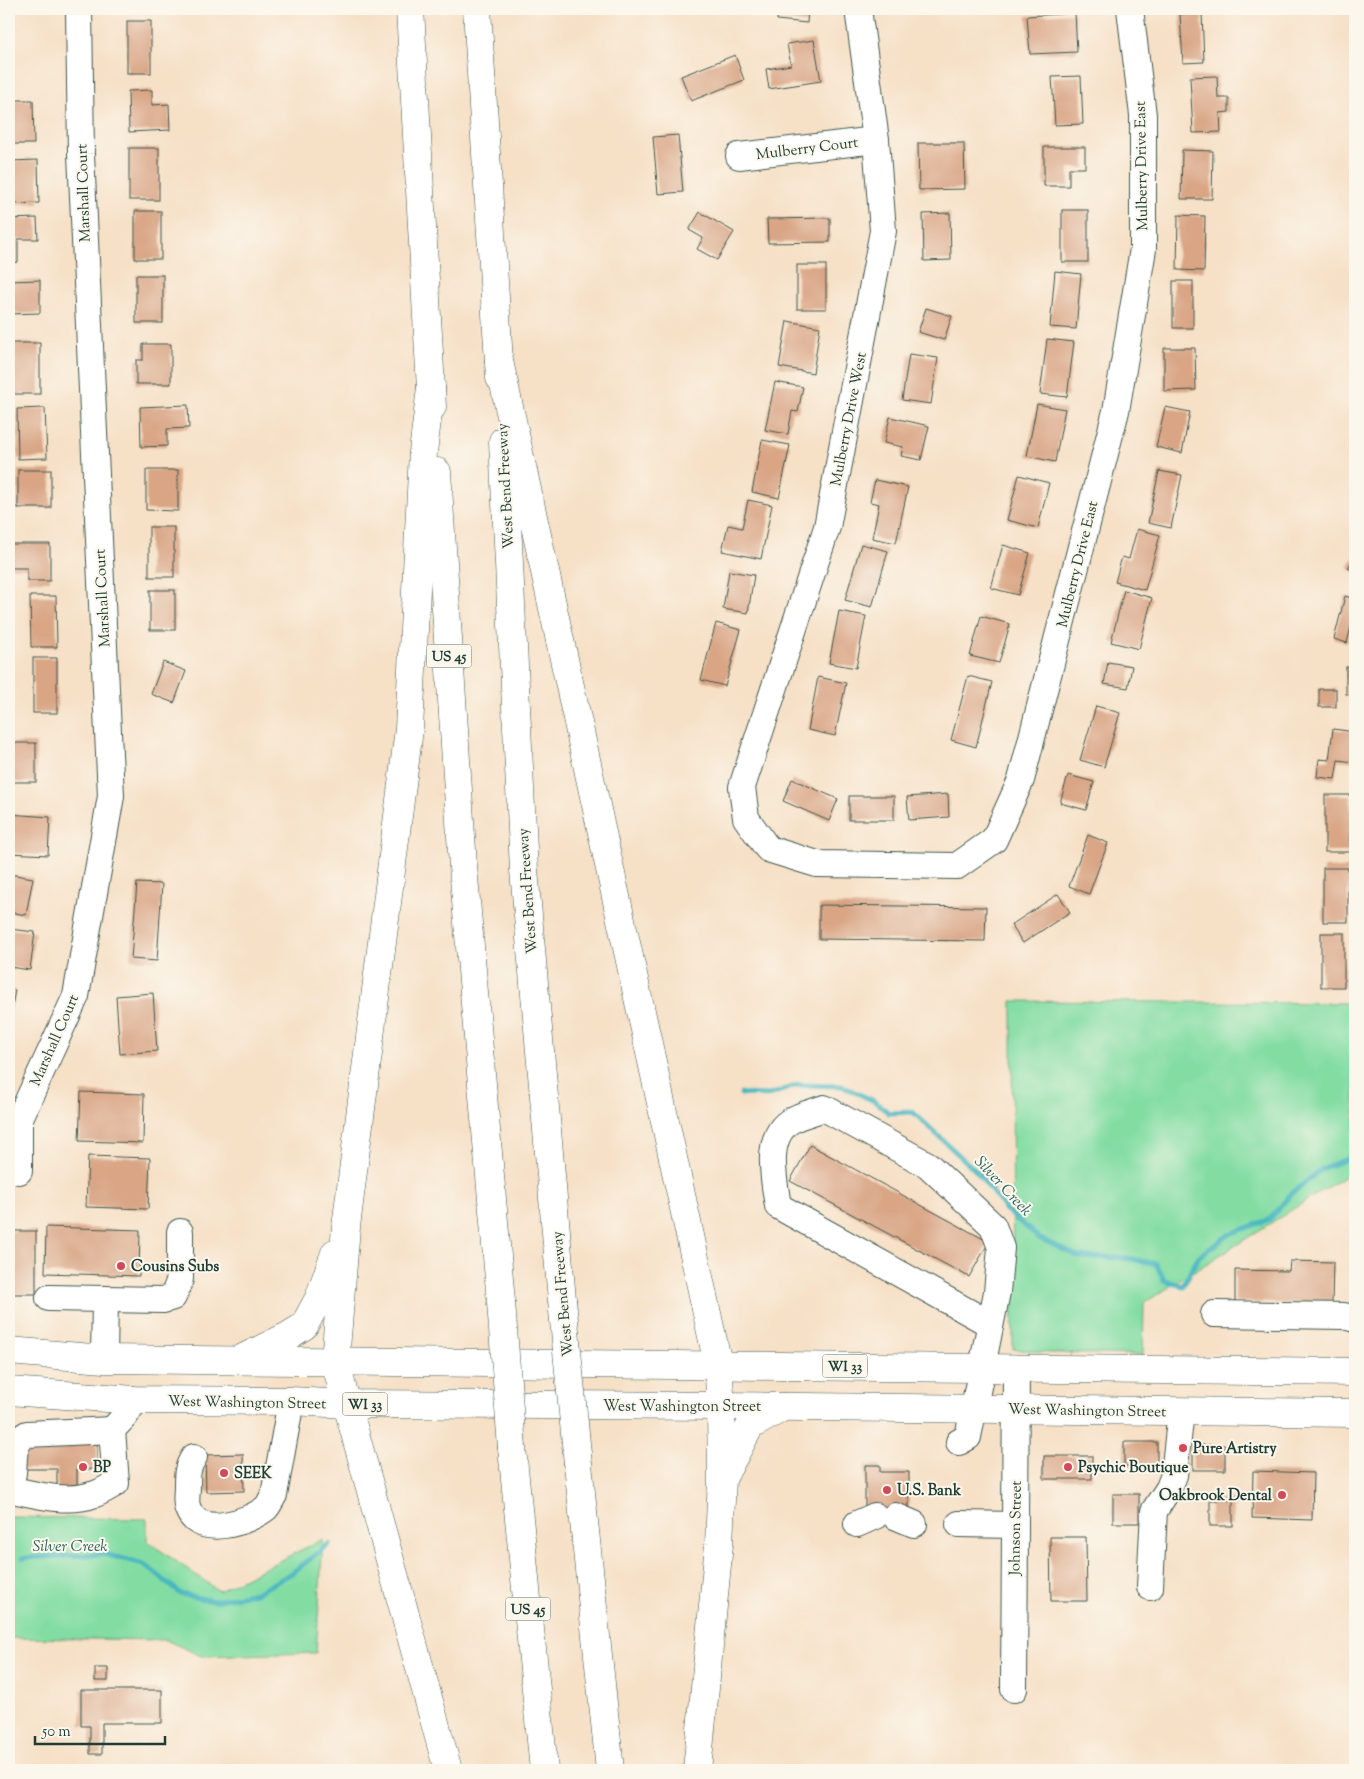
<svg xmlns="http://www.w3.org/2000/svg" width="1364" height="1779" viewBox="0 0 1364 1779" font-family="'Sorts Mill Goudy',serif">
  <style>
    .green { fill: #83dda3; stroke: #518d6c }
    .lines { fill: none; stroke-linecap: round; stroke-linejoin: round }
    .stream { stroke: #49b7c1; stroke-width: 5 }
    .building { fill: #d9a585 }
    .minor-casing { stroke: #3f554a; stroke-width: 28 }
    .major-casing { stroke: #3f554a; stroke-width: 29 }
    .highway-casing { stroke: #3f554a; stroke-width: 29 }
    .minor { stroke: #fff; stroke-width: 26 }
    .major { stroke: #fff; stroke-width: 28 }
    .highway { stroke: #fff; stroke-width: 28 }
    .highway-bridge-casing { stroke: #3f554a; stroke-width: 29; stroke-linecap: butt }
    .highway-bridge { stroke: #fff; stroke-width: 28 }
    .poi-dot { fill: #d1495b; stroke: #fbf7ec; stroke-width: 2 }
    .labels { text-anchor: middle; stroke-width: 4; stroke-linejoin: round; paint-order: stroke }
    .shield { fill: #fbf7ec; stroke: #61756b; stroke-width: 1 }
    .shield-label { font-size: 14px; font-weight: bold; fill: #1f3d34 }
    .street-label { font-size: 15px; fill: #1f3d34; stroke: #fbf7ec }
    .poi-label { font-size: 15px; font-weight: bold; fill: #1f3d34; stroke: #fbf7ec; text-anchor: start }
    .water-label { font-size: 16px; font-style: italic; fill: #2c625e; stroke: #fbf7ec }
  </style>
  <rect width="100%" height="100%" fill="#fbf7ec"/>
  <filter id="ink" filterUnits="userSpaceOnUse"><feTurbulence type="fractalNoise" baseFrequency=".02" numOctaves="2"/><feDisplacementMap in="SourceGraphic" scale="10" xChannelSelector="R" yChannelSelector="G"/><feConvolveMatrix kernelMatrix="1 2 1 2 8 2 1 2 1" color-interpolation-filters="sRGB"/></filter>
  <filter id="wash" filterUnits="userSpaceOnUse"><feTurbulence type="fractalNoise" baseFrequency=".0096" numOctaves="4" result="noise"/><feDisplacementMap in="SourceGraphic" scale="20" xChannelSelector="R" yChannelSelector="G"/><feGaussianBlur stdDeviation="1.12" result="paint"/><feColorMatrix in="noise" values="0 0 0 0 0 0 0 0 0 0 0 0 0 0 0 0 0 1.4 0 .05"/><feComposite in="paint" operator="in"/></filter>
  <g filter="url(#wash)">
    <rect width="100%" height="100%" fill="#f6e0c6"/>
    <g class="green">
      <polygon points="1012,1001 1355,1003 1355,1170 1144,1303 1143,1355 1049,1353 1013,1349"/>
      <polygon points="9,1517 147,1519 147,1541 219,1591 323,1539 316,1653 201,1656 166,1640 9,1638"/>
    </g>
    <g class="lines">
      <g class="stream">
        <polyline points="741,1094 769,1095 798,1085 842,1086 874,1101 889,1113 913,1112 978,1173 1005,1209 1039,1238 1079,1257 1126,1258 1156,1264 1164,1280 1183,1286 1199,1256 1230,1234 1270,1219 1290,1195 1323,1168 1355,1156"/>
        <polyline points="23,1558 104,1554 144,1564 181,1594 213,1601 256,1593 292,1573 329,1544"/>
      </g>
    </g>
    <g id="blocks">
      <g class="building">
        <polygon points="778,9 808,9 807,23 777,20"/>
        <polygon points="1075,13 1077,52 1030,54 1027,16"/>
        <polygon points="1202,13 1204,62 1183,63 1180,14"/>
        <rect x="127" y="21" width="24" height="52"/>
        <polygon points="814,40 821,81 769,89 766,69 791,65 787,44"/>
        <polygon points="735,55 744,80 691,101 681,76"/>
        <polygon points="1081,76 1083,124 1055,125 1052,77"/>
        <polygon points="1217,76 1218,98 1229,98 1229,112 1220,113 1221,132 1193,133 1190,77"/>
        <polygon points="152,90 152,105 169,104 170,130 129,132 128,91"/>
        <polygon points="9,100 33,100 34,144 9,144"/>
        <polygon points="678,135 683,192 658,194 653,137"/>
        <polygon points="918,143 964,143 965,189 919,190"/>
        <polygon points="1044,147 1085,147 1085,168 1069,168 1069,186 1044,186"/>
        <rect x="129" y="148" width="30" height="52"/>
        <polygon points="1182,150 1213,151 1212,199 1181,199"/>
        <polygon points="38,160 39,203 9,204 9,161"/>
        <rect x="1062" y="210" width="26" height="52"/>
        <rect x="135" y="211" width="26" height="48"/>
        <polygon points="700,212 734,232 717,260 697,249 703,238 689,230"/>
        <polygon points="950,213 951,260 924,261 923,214"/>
        <polygon points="1178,215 1205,216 1204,271 1177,270"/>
        <polygon points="37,218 38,239 18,239 18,262 9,263 9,219"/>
        <polygon points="830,218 830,242 768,243 767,219"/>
        <rect x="797" y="265" width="29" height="44"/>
        <polygon points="1055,271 1081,274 1076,329 1050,327"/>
        <rect x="136" y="275" width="27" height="48"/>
        <polygon points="40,280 40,313 9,314 9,281"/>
        <rect x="1173" y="281" width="20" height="47"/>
        <polygon points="926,308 952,316 944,340 918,332"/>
        <polygon points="787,321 820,327 813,373 779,367"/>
        <polygon points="1047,339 1074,342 1067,397 1040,394"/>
        <rect x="9" y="343" width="31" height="51"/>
        <polygon points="143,344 171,344 171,384 136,384 136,360 143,360"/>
        <polygon points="1164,348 1195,348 1196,390 1164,391"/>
        <polygon points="909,354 938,358 931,404 902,400"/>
        <polygon points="775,382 803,387 798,412 792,411 788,434 765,430"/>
        <polygon points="1037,404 1065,409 1055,462 1027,456"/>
        <polygon points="188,405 189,428 167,429 167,446 141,447 140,407"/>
        <polygon points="1165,407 1190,412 1182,453 1156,447"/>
        <polygon points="45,408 47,458 18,459 17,409"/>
        <polygon points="890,417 929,426 921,460 901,456 903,447 884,443"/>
        <polygon points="762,440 790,445 779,498 752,492"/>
        <rect x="18" y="470" width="33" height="38"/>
        <polygon points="146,470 178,470 178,511 146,510"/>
        <polygon points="1159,471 1182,475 1171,528 1148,523"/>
        <polygon points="1019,475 1049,483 1038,528 1007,520"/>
        <polygon points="875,480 908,487 896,543 872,538 879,504 870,502"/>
        <polygon points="748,500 772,505 761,559 722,551 728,525 742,528"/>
        <rect x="149" y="527" width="25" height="50"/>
        <polygon points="1137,529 1160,535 1145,590 1115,582 1122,557 1129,559"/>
        <polygon points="9,544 50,544 50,581 27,581 27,568 9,568"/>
        <polygon points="861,544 888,551 872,607 845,600"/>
        <polygon points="1003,545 1030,553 1018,595 991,588"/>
        <polygon points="1355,555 1355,572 1348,568"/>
        <polygon points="729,571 754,575 748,613 723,609"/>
        <rect x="150" y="590" width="25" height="40"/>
        <polygon points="1124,590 1152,598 1139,649 1111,642"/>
        <polygon points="30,596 56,596 57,647 31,647"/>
        <polygon points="1345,596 1355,599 1355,628 1351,627 1347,643 1334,639"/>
        <polygon points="839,611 866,616 856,668 829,663"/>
        <polygon points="981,616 1010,624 999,663 970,656"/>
        <polygon points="716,623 741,630 725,686 701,680"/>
        <rect x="33" y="658" width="24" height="55"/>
        <polygon points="163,662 186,671 174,703 151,694"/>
        <polygon points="1108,662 1132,666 1128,688 1104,684"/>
        <rect x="1346" y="667" width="9" height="27"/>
        <polygon points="968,676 992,682 976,747 951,740"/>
        <polygon points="818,677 846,683 835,736 808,730"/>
        <rect x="1319" y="689" width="17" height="18"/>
        <polygon points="1096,706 1120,713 1104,767 1080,760"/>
        <polygon points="1333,729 1355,732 1354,762 1338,760 1335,779 1317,777 1319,759 1329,760"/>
        <rect x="9" y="743" width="27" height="39"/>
        <polygon points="1068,775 1094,782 1086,810 1060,803"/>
        <polygon points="792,779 838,799 829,821 783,801"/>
        <polygon points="948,794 949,817 909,820 907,797"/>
        <rect x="1325" y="795" width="26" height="57"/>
        <rect x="849" y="796" width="45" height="24"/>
        <polygon points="9,814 50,817 48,855 9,853"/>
        <polygon points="1088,835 1108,843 1089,894 1069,886"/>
        <rect x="1323" y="868" width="25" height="54"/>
        <polygon points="9,874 33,878 26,915 9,912"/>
        <polygon points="137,883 162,884 157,961 131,959"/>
        <polygon points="1058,894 1070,912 1023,943 1011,925"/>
        <polygon points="819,905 986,907 985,941 819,939"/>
        <polygon points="9,929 35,932 30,970 9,967"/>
        <rect x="1321" y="933" width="23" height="54"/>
        <polygon points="9,988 15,990 10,1019 9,1019"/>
        <polygon points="153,993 157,1051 120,1054 116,996"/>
        <polygon points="81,1092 144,1094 143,1143 79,1141"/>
        <polygon points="810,1145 989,1242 969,1277 790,1181"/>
        <polygon points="88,1156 150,1158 148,1209 86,1207"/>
        <polygon points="46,1227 140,1230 139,1276 45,1273"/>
        <rect x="9" y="1231" width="27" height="63"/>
        <polygon points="1290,1261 1333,1262 1332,1304 1235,1302 1235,1270 1289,1271"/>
        <polygon points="9,1442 97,1442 97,1469 77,1469 77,1490 57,1490 57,1469 9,1469"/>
        <rect x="1124" y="1442" width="33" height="24"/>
        <rect x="1193" y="1445" width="32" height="25"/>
        <polygon points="243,1454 244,1491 206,1492 205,1455"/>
        <rect x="1044" y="1456" width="48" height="23"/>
        <polygon points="865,1465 880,1465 880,1472 909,1472 909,1509 865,1508"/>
        <polygon points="1253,1471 1313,1473 1312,1520 1252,1518"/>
        <rect x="1113" y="1494" width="26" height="29"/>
        <rect x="1210" y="1500" width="23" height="26"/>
        <polygon points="1050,1537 1086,1537 1087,1601 1051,1601"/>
        <rect x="95" y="1668" width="13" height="13"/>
        <polygon points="81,1690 162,1690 162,1723 102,1723 102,1754 90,1754 90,1726 81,1726"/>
      </g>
    </g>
  </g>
  <g filter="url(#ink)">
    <use href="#blocks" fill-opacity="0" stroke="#3f554a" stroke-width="1"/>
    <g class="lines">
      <g class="minor-casing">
        <g id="minor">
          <polyline points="858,9 876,140 883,231 827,527 742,787 746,818 768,849 817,864 957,866 994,840 1021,780 1116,411 1143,249 1143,115 1130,9"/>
          <polyline points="739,156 876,140"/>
          <polyline points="19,1171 19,1120 76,996 111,796 81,154 79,9"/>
          <polyline points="49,1298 163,1300 173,1297 180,1279 180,1232"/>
          <polyline points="1214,1314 1344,1316 1355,1319"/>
          <polyline points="104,1359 105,1299"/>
          <path d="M959,1442L968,1437L997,1292L1001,1248L993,1226L928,1165L824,1108C814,1112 803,1114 794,1119C763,1134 774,1179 778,1206L990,1324"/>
          <path d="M194,1457C187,1467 187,1475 187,1486C187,1493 185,1503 188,1509C198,1539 249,1522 266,1508C270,1504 271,1499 274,1495L291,1401"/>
          <path d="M9,1485C19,1469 6,1446 27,1434L112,1430"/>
          <path d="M9,1489C36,1495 68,1504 95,1494C102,1492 109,1487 116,1483L112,1430L125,1416L135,1400"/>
          <polyline points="895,1516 914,1524"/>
          <polyline points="857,1524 875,1516"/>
          <polyline points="959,1524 1015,1525"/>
          <polyline points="1150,1587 1154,1511 1169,1488 1174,1475 1181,1411"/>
          <polyline points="1014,1689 1016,1368"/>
        </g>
      </g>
      <g class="major-casing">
        <g id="major">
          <polyline points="9,1351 104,1359 1355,1372"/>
          <polyline points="9,1391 135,1400 291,1401 346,1404 721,1406 1355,1413"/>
        </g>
      </g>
      <g class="highway-casing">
        <g id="highway">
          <polyline points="410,9 432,407"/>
          <polyline points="477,9 500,378"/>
          <polyline points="499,361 718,1364 721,1406 722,1478 719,1544 697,1770"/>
          <polyline points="431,388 423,452 409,729 346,1227 335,1361 448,1770"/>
          <polyline points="503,441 524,870 562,1300"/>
          <polyline points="437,472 463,866 501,1302"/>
          <polyline points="239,1360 288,1336 304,1326 319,1298 335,1253"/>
          <polyline points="512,1448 544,1770"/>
          <polyline points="578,1464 610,1770"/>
          <polyline points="724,1475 750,1426 783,1407"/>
        </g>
      </g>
      <use href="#minor" class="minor"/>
      <use href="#major" class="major"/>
      <use href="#highway" class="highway"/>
      <g class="highway-bridge-casing">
        <g id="highway-bridge">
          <polyline points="562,1300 578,1464"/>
          <polyline points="501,1302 512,1448"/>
        </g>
      </g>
      <use href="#highway-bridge" class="highway-bridge"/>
    </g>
  </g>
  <g class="poi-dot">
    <circle cx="121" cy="1266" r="5"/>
    <circle cx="1183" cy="1448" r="5"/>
    <circle cx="83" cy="1467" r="5"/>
    <circle cx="1068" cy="1467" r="5"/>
    <circle cx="224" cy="1473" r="5"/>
    <circle cx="887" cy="1490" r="5"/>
    <circle cx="1282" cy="1495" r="5"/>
  </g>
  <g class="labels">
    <g class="shield">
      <rect x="426.5" y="644.5" width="45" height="23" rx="4"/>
      <rect x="822.5" y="1354.5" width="45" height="23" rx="4"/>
      <rect x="342.5" y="1392.5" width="45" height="23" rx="4"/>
      <rect x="505.5" y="1597.5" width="45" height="23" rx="4"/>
    </g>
    <g class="shield-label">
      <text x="449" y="661">US 45</text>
      <text x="845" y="1371">WI 33</text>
      <text x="365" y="1409">WI 33</text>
      <text x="528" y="1614">US 45</text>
    </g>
    <g class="street-label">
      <text transform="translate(807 148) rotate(-7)" y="5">Mulberry Court</text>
      <text transform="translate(1141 166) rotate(-91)" y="5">Mulberry Drive East</text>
      <text transform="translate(83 193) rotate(-92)" y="5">Marshall Court</text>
      <text transform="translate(848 419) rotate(-79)" y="5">Mulberry Drive West</text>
      <text transform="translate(505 486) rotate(-93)" y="5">West Bend Freeway</text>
      <text transform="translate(1077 564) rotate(-76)" y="5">Mulberry Drive East</text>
      <text transform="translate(102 598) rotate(-93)" y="5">Marshall Court</text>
      <text transform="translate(527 891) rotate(-94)" y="5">West Bend Freeway</text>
      <text transform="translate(54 1040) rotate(-66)" y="5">Marshall Court</text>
      <text transform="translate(562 1294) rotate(-95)" y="5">West Bend Freeway</text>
      <text transform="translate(247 1402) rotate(1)" y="5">West Washington Street</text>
      <text x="682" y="1411">West Washington Street</text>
      <text transform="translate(1087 1410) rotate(1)" y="5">West Washington Street</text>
      <text transform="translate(1015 1528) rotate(-89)" y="5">Johnson Street</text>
    </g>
    <g class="poi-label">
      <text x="131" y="1271">Cousins Subs</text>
      <text x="1193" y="1453">Pure Artistry</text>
      <text x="93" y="1472">BP</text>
      <text x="1078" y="1472">Psychic Boutique</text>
      <text x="234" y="1478">SEEK</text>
      <text x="897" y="1495">U.S. Bank</text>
      <text x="1272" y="1500" text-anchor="end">Oakbrook Dental</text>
    </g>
    <g class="water-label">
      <text transform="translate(1004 1185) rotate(47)" y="6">Silver Creek</text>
      <text x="70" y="1551">Silver Creek</text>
    </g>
  </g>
  <rect width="1364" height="1779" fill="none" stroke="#fbf7ec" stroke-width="30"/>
  <path d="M35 1736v8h130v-8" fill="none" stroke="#1f3d34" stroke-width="2.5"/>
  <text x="42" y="1736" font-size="15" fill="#1f3d34" stroke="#fbf7ec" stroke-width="4" paint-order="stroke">50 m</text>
</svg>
